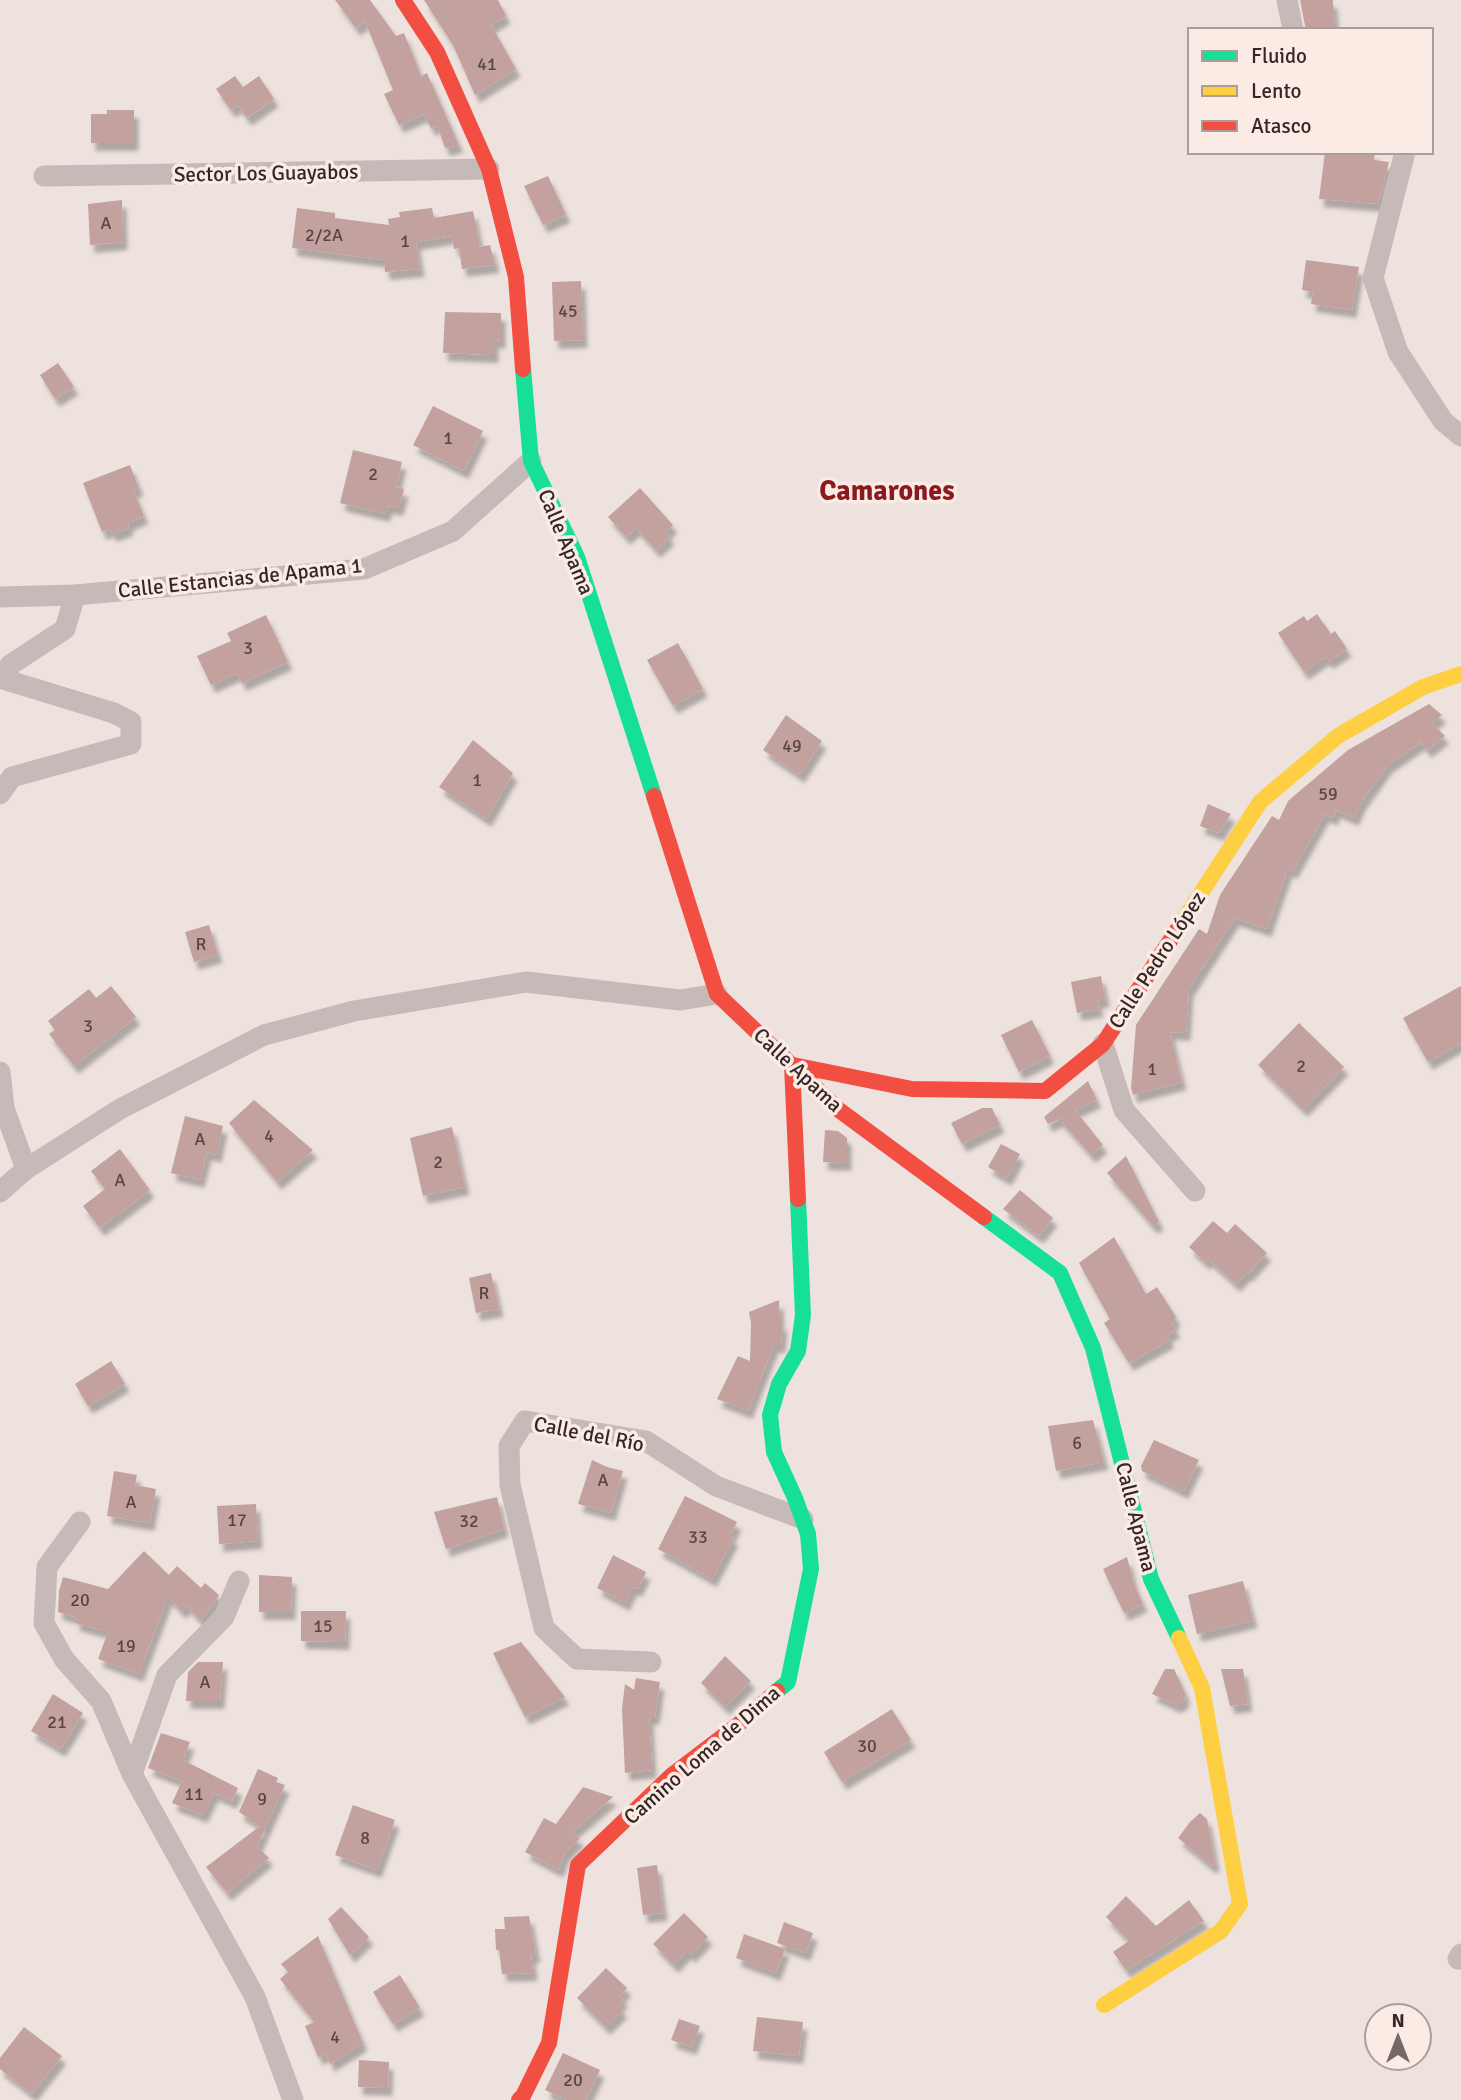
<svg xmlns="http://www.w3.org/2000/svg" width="1461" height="2100" viewBox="0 0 1461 2100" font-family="Signika,sans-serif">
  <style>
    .building { fill: #c2a19f; filter: url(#shadow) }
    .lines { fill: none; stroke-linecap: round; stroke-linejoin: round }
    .street { stroke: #c5bab7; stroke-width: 21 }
    .fast { stroke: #16e098; stroke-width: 16 }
    .slow { stroke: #ffcf43; stroke-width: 16 }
    .jam { stroke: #f24e42; stroke-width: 16 }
    .labels { text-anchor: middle; stroke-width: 7; stroke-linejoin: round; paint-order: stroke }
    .number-label { font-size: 18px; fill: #594644 }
    .street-label { font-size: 21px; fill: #362726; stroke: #faebe5 }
    .district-label { font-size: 28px; font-weight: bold; fill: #8a1a1d; stroke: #faebe5 }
  </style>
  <defs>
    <filter id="shadow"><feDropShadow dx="4.5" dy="8" stdDeviation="2" flood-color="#0004"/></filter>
  </defs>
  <rect width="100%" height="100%" fill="#ede2de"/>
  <g class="building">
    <polygon points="335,0 370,0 396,36 404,33 421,76 427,73 459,145 445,148 437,125 431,128 424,114 399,125 384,94 393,90 365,21 356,28"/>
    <polygon points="424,0 498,0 506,16 491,25 516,69 475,95 453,45"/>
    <polygon points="1300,0 1333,0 1335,30 1306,30"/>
    <polygon points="235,76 243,87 259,76 274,99 247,118 238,105 231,110 216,89"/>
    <polygon points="107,110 134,110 134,143 91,143 91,114 107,114"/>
    <polygon points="1325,152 1375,152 1374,160 1389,162 1378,204 1319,199"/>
    <polygon points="548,176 566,215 543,225 524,186"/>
    <polygon points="122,200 123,242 90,245 88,204"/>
    <polygon points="297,208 335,213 335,218 389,225 388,219 400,217 399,212 432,208 434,218 473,211 480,247 490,245 495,265 462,269 459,248 454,249 452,236 416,242 420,269 385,272 384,260 292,248"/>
    <polygon points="1306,260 1359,267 1352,310 1311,304 1313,292 1302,290"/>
    <polygon points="581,281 583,340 554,341 552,282"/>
    <polygon points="445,312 501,313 501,341 494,340 494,355 443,353"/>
    <polygon points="58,363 74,387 55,399 40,375"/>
    <polygon points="433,406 483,431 464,471 413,445"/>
    <polygon points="353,450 402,462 396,487 404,489 399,508 388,506 385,514 340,503"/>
    <polygon points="130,465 139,488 133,490 144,516 128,523 129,528 112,534 110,529 102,532 83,483"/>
    <polygon points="640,488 673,525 666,532 670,537 656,550 636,528 626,537 608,517"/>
    <polygon points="1317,614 1331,634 1335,631 1347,649 1329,661 1325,657 1304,672 1278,633 1304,616 1307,621"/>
    <polygon points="266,615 288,662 242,683 237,673 211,685 197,656 231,641 227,633"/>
    <polygon points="678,643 703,689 673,706 647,660"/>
    <polygon points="1429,704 1442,715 1432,723 1445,736 1427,750 1421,742 1388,765 1362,801 1354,818 1336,810 1333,818 1325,814 1293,871 1288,869 1267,929 1235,918 1189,989 1186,1033 1170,1032 1182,1082 1133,1095 1131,1088 1136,1025 1199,929 1207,934 1220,895 1272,816 1279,820 1288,801 1348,750"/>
    <polygon points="786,715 822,741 800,775 763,750"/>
    <polygon points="473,740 513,773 487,819 439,787"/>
    <polygon points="1208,804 1231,814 1219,833 1200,826"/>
    <polygon points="209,925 218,955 194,962 185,932"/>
    <polygon points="1101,976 1105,999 1097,1001 1099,1009 1077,1013 1071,982"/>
    <polygon points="111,986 136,1017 74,1066 49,1034 55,1030 48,1021 89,989 96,998"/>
    <polygon points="1461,986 1461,1043 1428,1062 1403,1018"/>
    <polygon points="1032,1020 1050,1056 1019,1072 1001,1035"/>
    <polygon points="1299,1023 1344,1067 1303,1109 1258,1065"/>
    <polygon points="1088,1081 1097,1100 1075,1110 1103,1145 1091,1155 1059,1119 1048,1124 1044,1117"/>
    <polygon points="254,1100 313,1150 277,1182 229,1123"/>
    <polygon points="982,1108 992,1108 1000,1125 962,1144 951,1123"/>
    <polygon points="185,1116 223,1126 217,1155 207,1152 200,1180 171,1173"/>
    <polygon points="452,1127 465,1187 423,1196 410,1138"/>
    <polygon points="825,1130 838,1131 847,1138 847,1163 823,1162"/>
    <polygon points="1001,1144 1020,1154 1007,1178 988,1167"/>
    <polygon points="120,1149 150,1190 100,1228 83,1206 105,1189 91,1171"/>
    <polygon points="1126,1156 1159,1222 1153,1226 1107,1173"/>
    <polygon points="1020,1190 1053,1218 1039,1236 1003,1209"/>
    <polygon points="1213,1221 1227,1233 1235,1224 1267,1253 1248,1274 1246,1273 1236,1284 1208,1259 1205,1262 1189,1247"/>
    <polygon points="1114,1237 1146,1294 1157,1287 1176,1317 1174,1319 1175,1321 1172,1324 1176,1330 1167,1335 1170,1340 1129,1363 1104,1323 1110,1319 1079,1263"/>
    <polygon points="491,1273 499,1309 476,1313 469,1278"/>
    <polygon points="779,1300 780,1324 783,1323 781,1345 774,1345 748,1411 717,1399 738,1356 750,1361 751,1323 749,1312"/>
    <polygon points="111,1361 125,1384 88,1406 75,1384"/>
    <polygon points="1093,1420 1104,1462 1056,1471 1048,1426"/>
    <polygon points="1154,1440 1199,1460 1184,1491 1142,1471 1141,1466"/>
    <polygon points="592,1460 607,1467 623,1471 611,1513 578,1504"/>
    <polygon points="114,1471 137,1475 135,1485 156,1489 150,1523 107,1516"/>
    <polygon points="685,1496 737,1522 730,1536 734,1538 712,1579 658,1549"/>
    <polygon points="497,1497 504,1529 446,1549 434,1512"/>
    <polygon points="256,1504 258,1541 219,1544 217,1506"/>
    <polygon points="144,1551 169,1575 177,1566 201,1588 205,1583 219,1595 201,1621 186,1605 182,1611 168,1597 139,1674 98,1659 108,1632 75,1623 76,1617 58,1612 59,1591 63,1577 108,1589"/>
    <polygon points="613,1555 646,1572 638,1589 633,1587 625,1603 597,1588"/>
    <polygon points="1127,1557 1134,1584 1143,1604 1124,1613 1103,1569"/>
    <polygon points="259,1575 292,1577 291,1612 259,1612"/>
    <polygon points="1243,1581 1253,1620 1197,1634 1188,1595"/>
    <polygon points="301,1611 346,1611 345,1642 301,1641"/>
    <polygon points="521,1642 565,1697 525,1717 493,1653"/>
    <polygon points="725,1656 751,1681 725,1707 701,1683"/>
    <polygon points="198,1662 223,1662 220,1701 186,1701 188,1672"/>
    <polygon points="1165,1669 1174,1669 1185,1693 1184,1701 1176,1705 1152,1694"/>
    <polygon points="1221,1669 1243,1669 1248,1704 1230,1706"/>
    <polygon points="636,1678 660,1682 655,1717 649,1717 652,1770 625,1773 622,1709 625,1684 634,1690"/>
    <polygon points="53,1694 83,1713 61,1749 31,1731"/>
    <polygon points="892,1709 911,1740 842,1782 824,1752"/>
    <polygon points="161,1733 190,1742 183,1760 238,1788 232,1801 214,1793 203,1815 172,1803 182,1781 148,1768"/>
    <polygon points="258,1769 278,1778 276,1782 285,1785 257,1846 269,1858 227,1893 206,1867 260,1826 239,1812"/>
    <polygon points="583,1787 613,1797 571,1833 580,1838 565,1853 559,1870 525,1852 544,1818 556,1824"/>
    <polygon points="353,1805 395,1820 377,1870 335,1855"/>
    <polygon points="1200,1813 1207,1819 1215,1863 1212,1866 1178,1838 1190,1822"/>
    <polygon points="657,1865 663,1913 643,1915 637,1868"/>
    <polygon points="1126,1896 1156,1926 1189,1900 1204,1921 1126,1970 1113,1952 1129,1941 1106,1917"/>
    <polygon points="341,1907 369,1937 350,1955 328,1919"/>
    <polygon points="684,1913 708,1937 691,1955 687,1951 674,1965 653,1944"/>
    <polygon points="529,1916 536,1955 531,1955 533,1973 502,1974 499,1950 496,1950 495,1929 505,1929 504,1917"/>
    <polygon points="784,1922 813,1933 806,1953 777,1943"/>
    <polygon points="744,1934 785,1949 776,1973 736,1958"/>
    <polygon points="318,1936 363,2043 330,2064 326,2054 318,2057 305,2026 314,2022 280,1979 288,1972 281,1964"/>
    <polygon points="606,1968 627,1988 620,1996 624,2000 618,2005 623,2010 606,2027 577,1998"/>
    <polygon points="400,1975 420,2008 393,2024 373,1992"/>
    <polygon points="757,2017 803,2022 799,2056 753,2051"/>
    <polygon points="679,2019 700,2026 692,2047 671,2040"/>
    <polygon points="24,2027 62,2056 32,2094 0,2069 0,2058"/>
    <polygon points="563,2053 600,2070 586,2100 566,2100 545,2090"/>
    <polygon points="359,2060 389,2062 388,2088 358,2087"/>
  </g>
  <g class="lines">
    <g class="street">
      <polyline points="1287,0 1293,30"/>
      <polyline points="1405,152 1373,278 1398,352 1443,421 1461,436"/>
      <polyline points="44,176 489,169"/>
      <polyline points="0,597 75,595 364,569 453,531 531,461"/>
      <polyline points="0,794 12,777 131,744 131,722 114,713 6,680 10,665 65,629 75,595"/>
      <polyline points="1103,1044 1124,1110 1195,1191"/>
      <polyline points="0,1072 4,1108 26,1169"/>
      <polyline points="0,1192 26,1169 120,1109 264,1035 354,1011 526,982 680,1000 717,994"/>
      <polyline points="80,1522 47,1567 44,1623 64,1659 101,1701 132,1774 255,1997 293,2100"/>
      <polyline points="651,1662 577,1659 544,1628 510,1485 509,1446 525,1421 646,1441 716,1486 803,1519"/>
      <polyline points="132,1774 167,1675 224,1617 239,1581"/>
      <polyline points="1458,1959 1461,1954"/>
    </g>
    <g class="fast">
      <polyline points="523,369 531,461 577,557 654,796"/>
      <polyline points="984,1217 1060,1273 1093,1348 1151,1579 1179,1638"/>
      <polyline points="777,1691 788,1682 811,1569 808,1534 795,1498 774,1452 770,1415 779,1384 798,1351 803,1315 798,1199"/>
    </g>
    <g class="slow">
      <polyline points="1177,930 1260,802 1338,736 1423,687 1461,674"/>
      <polyline points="1104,2005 1221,1931 1240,1904 1202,1688 1179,1638"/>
    </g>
    <g class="jam">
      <polyline points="403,0 437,52 489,169 516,277 523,369"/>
      <polyline points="654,796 717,994 839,1110 984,1217"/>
      <polyline points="792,1065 798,1199"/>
      <polyline points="793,1065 912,1089 1045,1091 1103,1044 1177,930"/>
      <polyline points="519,2100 523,2096 549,2043 578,1865 672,1775 739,1724 777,1691"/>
    </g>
  </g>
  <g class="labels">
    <g class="number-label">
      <text x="487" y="70">41</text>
      <text x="106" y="229">A</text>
      <text x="324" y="241">2/2A</text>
      <text x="405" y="247">1</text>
      <text x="568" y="317">45</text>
      <text x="448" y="444">1</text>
      <text x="373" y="480">2</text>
      <text x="248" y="654">3</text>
      <text x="792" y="752">49</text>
      <text x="477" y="786">1</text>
      <text x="1328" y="800">59</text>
      <text x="201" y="950">R</text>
      <text x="88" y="1032">3</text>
      <text x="1301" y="1072">2</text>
      <text x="1152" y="1075">1</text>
      <text x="269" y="1142">4</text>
      <text x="200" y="1145">A</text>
      <text x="438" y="1168">2</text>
      <text x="120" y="1186">A</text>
      <text x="484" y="1299">R</text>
      <text x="1077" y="1449">6</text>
      <text x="603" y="1486">A</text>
      <text x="131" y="1508">A</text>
      <text x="237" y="1526">17</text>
      <text x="469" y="1527">32</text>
      <text x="698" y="1543">33</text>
      <text x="80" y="1606">20</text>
      <text x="323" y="1632">15</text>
      <text x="126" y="1652">19</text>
      <text x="205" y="1688">A</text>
      <text x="57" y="1728">21</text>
      <text x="867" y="1752">30</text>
      <text x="194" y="1800">11</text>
      <text x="262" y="1805">9</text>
      <text x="365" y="1844">8</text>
      <text x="335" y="2043">4</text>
      <text x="573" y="2086">20</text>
    </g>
    <g class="street-label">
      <text transform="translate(266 173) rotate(-1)" y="7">Sector Los Guayabos</text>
      <text transform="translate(566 542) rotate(67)" y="7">Calle Apama</text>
      <text transform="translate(240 578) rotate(-6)" y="7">Calle Estancias de Apama 1</text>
      <text transform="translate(1157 960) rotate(-57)" y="7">Calle Pedro López</text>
      <text transform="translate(798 1070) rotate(43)" y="7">Calle Apama</text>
      <text transform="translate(589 1434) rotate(11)" y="7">Calle del Río</text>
      <text transform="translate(1136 1517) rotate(76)" y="7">Calle Apama</text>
      <text transform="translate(702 1755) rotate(-41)" y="7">Camino Loma de Dima</text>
    </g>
    <g class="district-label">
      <text x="887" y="500">Camarones</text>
    </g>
  </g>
  <rect x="1188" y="28" width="245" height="126" fill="#faebe5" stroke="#ac9d99" stroke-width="2"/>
  <rect x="1202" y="51" width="35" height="10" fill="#16e098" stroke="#ac9d99" stroke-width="2"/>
  <text x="1251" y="63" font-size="21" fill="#362726">Fluido</text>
  <rect x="1202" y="86" width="35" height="10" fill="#ffcf43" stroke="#ac9d99" stroke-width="2"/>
  <text x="1251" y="98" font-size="21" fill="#362726">Lento</text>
  <rect x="1202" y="121" width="35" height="10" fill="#f24e42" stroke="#ac9d99" stroke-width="2"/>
  <text x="1251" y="133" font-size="21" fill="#362726">Atasco</text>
  <g transform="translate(1398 2037)"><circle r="33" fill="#faebe5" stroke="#ac9d99" stroke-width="2"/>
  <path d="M0-5L12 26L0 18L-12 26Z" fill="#766866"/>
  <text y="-10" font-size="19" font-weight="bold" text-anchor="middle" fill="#362726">N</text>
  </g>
</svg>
